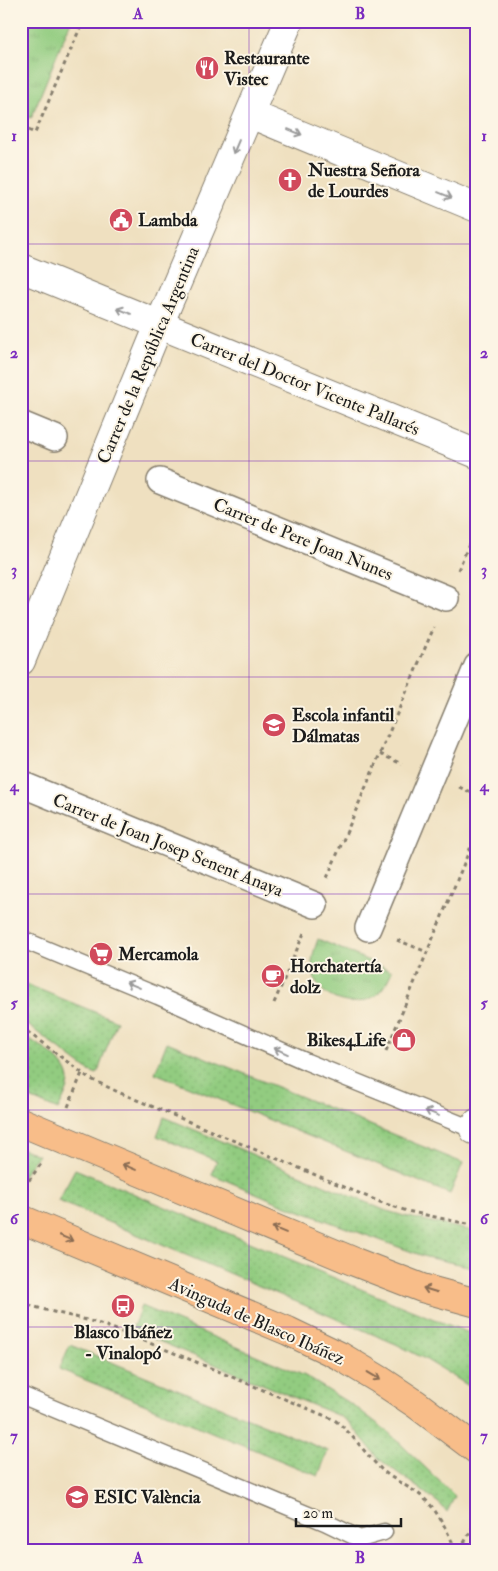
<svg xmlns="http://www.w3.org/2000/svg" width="498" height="1571" viewBox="0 0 498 1571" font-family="'IM FELL Double Pica',serif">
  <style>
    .grass { fill: url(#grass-dots); stroke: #57744e }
    .park { fill: url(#park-tufts); stroke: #57744e }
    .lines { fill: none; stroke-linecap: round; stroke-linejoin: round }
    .service-casing { stroke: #867e6e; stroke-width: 19 }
    .pedestrian-casing { stroke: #867e6e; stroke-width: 28 }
    .minor-casing { stroke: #867e6e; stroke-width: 30 }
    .primary-casing { stroke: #867e6e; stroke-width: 30 }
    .path { stroke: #867e6e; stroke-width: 3; stroke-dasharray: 4 4; stroke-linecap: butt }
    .service { stroke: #fff; stroke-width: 16 }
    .pedestrian { stroke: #fff; stroke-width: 25 }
    .minor { stroke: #fff; stroke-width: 28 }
    .primary { stroke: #f8bd89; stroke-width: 28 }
    .oneway { stroke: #999 }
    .oneway2 { stroke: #8a6c52 }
    .grid { fill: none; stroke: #7b2cbf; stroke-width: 1; stroke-opacity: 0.55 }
    .labels { text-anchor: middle; stroke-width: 4; stroke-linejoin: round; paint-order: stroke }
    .poi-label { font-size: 18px; font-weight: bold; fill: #1c1c1c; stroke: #fcf5e5; text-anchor: start }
    .street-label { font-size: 18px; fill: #1c1c1c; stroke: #fcf5e5 }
    .neatline { fill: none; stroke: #7b2cbf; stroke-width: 2 }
    .grid-label { font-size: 16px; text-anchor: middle; font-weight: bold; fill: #7b2cbf }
  </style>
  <defs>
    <pattern id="grass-dots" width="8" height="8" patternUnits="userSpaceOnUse" patternTransform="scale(1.25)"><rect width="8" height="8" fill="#92cc80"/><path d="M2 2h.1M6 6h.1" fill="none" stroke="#7daf6e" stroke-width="1.8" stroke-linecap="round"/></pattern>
    <pattern id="park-tufts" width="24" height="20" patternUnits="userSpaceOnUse" patternTransform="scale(1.25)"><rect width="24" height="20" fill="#92cc80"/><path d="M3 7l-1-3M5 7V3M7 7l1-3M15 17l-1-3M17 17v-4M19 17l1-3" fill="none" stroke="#7daf6e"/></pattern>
  </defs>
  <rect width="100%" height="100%" fill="#fcf5e5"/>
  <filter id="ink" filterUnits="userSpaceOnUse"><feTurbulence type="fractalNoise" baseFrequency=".02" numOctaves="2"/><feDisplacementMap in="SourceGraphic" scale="10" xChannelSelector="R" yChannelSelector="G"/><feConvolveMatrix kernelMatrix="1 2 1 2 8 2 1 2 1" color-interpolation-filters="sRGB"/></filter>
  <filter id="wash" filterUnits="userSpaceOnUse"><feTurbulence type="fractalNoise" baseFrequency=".0096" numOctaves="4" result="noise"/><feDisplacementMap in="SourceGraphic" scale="20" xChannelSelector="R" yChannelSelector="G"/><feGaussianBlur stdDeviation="1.12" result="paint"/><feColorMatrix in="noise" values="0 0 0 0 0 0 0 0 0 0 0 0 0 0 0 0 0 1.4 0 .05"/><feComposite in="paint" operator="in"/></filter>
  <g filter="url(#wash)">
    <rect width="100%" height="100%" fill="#efe0c0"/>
    <g class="grass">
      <polygon points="21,982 117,1021 97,1074 89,1071 21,1020"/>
      <path d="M21,1033C36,1044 67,1060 69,1080C69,1090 62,1101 58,1110L21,1094Z"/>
      <polygon points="167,1042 463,1163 450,1194 155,1073"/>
      <polygon points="164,1117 384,1210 404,1216 477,1232 477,1268 426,1257 284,1205 211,1174 217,1161 157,1136"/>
      <polygon points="21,1148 38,1155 21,1178"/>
      <polygon points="75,1169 406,1308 477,1336 477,1391 425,1359 396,1344 58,1201"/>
      <polygon points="141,1306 305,1376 357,1408 387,1431 455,1496 447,1512 440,1504 379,1459 349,1422 339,1416 132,1330"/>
      <polygon points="70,1345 328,1451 318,1476 59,1369"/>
    </g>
    <g class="park">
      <polygon points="21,21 71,21 31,118 21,114"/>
      <path d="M318,939L392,971C388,980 384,990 375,996C352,1010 320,1000 313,973C310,962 314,950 318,939Z"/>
    </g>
  </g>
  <g filter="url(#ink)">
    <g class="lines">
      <g class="service-casing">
        <g id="service">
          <polyline points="21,939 158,996 307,1062 477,1131"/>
          <polyline points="21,1395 325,1522 360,1539 384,1532"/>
        </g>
      </g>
      <g class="pedestrian-casing">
        <g id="pedestrian">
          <polyline points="21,424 55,438"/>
          <polyline points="160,481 446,598"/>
          <polyline points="21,784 315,905"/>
          <polyline points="368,928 477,666"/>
        </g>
      </g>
      <g class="minor-casing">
        <g id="minor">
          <polyline points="250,114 477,208"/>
          <polyline points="21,268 477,454"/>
          <polyline points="21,661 159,325 289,21"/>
          <polyline points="474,1130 477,1123"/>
        </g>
      </g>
      <g class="primary-casing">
        <g id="primary">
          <polyline points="21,1122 355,1262 422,1288 477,1303"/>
          <polyline points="21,1219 288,1331 340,1356 380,1380 416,1404 477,1450"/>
        </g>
      </g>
      <g class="path">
        <polyline points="44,21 80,27"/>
        <polyline points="21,127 35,133 83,21"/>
        <polyline points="458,570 477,526"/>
        <polyline points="380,754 402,764"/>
        <polyline points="459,787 477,795"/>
        <polyline points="327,878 434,627"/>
        <polyline points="397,940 427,952"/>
        <polyline points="274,1003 304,933"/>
        <polyline points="21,1027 89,1078 118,1092 380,1202 407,1211 477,1226"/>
        <polyline points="386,1051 477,832"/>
        <polyline points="68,1107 82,1073"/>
        <polyline points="24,1187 41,1164"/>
        <path d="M21,1302C49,1313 78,1316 106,1326C182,1355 257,1388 333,1419C351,1431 365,1454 381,1469C393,1480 408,1486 420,1495C437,1508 447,1531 456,1550"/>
        <polyline points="460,1550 477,1520"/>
      </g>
      <use href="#service" class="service"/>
      <use href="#pedestrian" class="pedestrian"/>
      <use href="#minor" class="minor"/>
      <use href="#primary" class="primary"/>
    </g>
    <defs><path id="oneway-shaft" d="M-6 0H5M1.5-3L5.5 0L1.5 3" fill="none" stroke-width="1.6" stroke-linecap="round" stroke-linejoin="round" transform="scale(1.25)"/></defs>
    <g class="oneway">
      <use href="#oneway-shaft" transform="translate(295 132) rotate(22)"/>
      <use href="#oneway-shaft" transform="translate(236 147) rotate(113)"/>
      <use href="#oneway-shaft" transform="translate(445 195) rotate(22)"/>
      <use href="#oneway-shaft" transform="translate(124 311) rotate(-158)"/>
      <use href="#oneway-shaft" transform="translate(133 985) rotate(-157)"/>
      <use href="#oneway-shaft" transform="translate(281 1051) rotate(-156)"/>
      <use href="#oneway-shaft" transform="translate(432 1113) rotate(-158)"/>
    </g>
    <g class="oneway2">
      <use href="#oneway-shaft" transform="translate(129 1167) rotate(-157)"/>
      <use href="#oneway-shaft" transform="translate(279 1230) rotate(-157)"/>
      <use href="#oneway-shaft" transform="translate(66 1238) rotate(23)"/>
      <use href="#oneway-shaft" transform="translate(430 1290) rotate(-163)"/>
      <use href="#oneway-shaft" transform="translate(374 1376) rotate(31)"/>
    </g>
  </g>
  <path class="grid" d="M249,21V1550M21,244H477M21,461H477M21,677H477M21,894H477M21,1110H477M21,1327H477"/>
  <defs>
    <g id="restaurant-disc" transform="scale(1.25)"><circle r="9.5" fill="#d1495b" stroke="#fcf5e5"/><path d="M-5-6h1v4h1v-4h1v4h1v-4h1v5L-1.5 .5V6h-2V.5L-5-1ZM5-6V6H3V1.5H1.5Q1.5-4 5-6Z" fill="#fff"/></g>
    <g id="church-disc" transform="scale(1.25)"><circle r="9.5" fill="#d1495b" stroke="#fcf5e5"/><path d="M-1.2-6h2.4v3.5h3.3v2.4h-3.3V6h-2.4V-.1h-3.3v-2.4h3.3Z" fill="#fff"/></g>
    <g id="civic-disc" transform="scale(1.25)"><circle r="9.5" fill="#d1495b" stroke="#fcf5e5"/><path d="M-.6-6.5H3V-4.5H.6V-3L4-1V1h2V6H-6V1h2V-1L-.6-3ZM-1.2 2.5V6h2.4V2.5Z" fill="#fff"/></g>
    <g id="school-disc" transform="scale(1.25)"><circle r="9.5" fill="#d1495b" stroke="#fcf5e5"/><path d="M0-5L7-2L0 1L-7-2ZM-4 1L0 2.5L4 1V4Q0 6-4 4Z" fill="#fff"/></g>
    <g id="supermarket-disc" transform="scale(1.25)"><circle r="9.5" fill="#d1495b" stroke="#fcf5e5"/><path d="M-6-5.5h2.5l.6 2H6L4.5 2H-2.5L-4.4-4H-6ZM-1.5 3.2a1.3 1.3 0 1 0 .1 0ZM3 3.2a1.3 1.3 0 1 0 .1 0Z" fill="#fff"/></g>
    <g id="cafe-disc" transform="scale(1.25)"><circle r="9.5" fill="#d1495b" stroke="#fcf5e5"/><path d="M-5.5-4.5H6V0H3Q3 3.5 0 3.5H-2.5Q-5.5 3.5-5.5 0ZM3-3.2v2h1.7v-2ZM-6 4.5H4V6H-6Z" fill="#fff"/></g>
    <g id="shop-disc" transform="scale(1.25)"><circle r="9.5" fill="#d1495b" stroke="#fcf5e5"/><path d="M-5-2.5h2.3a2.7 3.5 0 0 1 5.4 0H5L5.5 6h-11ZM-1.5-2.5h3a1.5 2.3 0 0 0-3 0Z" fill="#fff"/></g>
    <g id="bus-disc" transform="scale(1.25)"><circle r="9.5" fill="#d1495b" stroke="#fcf5e5"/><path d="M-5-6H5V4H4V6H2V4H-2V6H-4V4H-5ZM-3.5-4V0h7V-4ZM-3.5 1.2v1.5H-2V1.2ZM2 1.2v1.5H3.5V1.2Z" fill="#fff"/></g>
    <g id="university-disc" transform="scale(1.25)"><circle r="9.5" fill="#d1495b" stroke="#fcf5e5"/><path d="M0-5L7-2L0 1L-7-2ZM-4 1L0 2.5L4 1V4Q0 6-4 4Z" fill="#fff"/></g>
  </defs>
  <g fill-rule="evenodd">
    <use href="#restaurant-disc" x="207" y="68"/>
    <use href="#church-disc" x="290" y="180"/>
    <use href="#civic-disc" x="121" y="220"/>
    <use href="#school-disc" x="274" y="725"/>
    <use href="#supermarket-disc" x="101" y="954"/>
    <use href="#cafe-disc" x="273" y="976"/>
    <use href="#shop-disc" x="404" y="1040"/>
    <use href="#bus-disc" x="123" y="1306"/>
    <use href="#university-disc" x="77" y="1497"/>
  </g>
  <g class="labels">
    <g class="poi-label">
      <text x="224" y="64">Restaurante<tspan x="224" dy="21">Vistec</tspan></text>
      <text x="308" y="176">Nuestra Señora<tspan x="308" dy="21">de Lourdes</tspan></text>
      <text x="138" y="226">Lambda</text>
      <text x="292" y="721">Escola infantil<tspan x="292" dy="21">Dálmatas</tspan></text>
      <text x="118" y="960">Mercamola</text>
      <text x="290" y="972">Horchatertía<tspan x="290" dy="21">dolz</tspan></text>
      <text x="386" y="1046" text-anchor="end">Bikes4Life</text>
      <text x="123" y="1338" text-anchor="middle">Blasco Ibáñez<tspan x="123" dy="21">- Vinalopó</tspan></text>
      <text x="94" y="1503">ESIC València</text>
    </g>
    <g class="street-label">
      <text transform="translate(148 355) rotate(-67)" y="6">Carrer de la República Argentina</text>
      <text transform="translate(305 384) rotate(22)" y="6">Carrer del Doctor Vicente Pallarés</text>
      <text transform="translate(303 539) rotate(22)" y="6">Carrer de Pere Joan Nunes</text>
      <text transform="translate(168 845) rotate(22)" y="6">Carrer de Joan Josep Senent Anaya</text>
      <text transform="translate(257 1321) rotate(24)" y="6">Avinguda de Blasco Ibáñez</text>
    </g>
  </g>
  <rect width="498" height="1571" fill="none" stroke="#fcf5e5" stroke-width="55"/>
  <path d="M296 1518v8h105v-8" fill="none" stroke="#1c1c1c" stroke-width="2.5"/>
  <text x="303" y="1518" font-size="15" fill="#1c1c1c" stroke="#fcf5e5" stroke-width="4" paint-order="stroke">20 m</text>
  <rect x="28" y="28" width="442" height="1516" class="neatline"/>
  <g class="grid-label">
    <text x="138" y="19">A</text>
    <text x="360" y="19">B</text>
    <text x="14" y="141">1</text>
    <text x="484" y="141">1</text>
    <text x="14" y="358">2</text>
    <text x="484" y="358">2</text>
    <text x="14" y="575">3</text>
    <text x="484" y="575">3</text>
    <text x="14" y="791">4</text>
    <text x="484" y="791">4</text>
    <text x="14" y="1008">5</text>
    <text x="484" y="1008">5</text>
    <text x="14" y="1224">6</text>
    <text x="484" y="1224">6</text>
    <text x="14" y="1441">7</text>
    <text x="484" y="1441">7</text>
    <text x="138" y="1563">A</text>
    <text x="360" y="1563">B</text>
  </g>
</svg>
